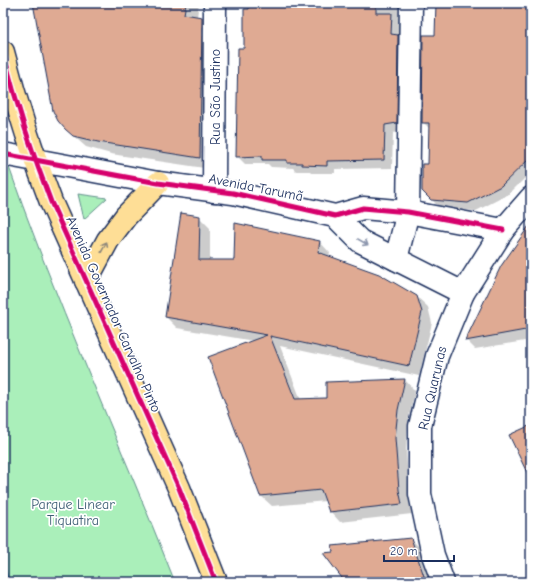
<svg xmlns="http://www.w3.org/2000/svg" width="534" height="585" viewBox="0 0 534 585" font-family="'Comic Neue',sans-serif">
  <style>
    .green { fill: #aaefba; stroke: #628f8c }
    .shadow { fill: #0003 }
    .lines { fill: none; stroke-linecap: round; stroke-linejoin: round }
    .stream { stroke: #5990ad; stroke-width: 7 }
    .building { fill: #dfaa93; stroke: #1b2f5e }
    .street-casing { stroke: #1b2f5e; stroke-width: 25 }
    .primary-casing { stroke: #1b2f5e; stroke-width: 25 }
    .street { stroke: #fff; stroke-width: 22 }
    .primary { stroke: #fede96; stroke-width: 22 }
    .cycleway-casing { stroke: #fff; stroke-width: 8 }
    .cycleway { stroke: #d6006c; stroke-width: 5 }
    .oneway { stroke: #8d97ae }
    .oneway2 { stroke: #8c867a }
    .labels { text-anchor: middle; stroke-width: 3.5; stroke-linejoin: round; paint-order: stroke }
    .street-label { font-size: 14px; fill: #1b2f5e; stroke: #fff }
    .park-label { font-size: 14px; fill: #3f5f75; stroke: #fff }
  </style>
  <rect width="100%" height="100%" fill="#fff"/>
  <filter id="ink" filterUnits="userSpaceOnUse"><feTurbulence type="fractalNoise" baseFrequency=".025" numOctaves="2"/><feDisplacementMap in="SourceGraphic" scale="8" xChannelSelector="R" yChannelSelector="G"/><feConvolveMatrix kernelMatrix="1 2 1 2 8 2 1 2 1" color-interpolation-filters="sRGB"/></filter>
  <g filter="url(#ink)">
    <g class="green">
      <path d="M3,150C53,297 118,438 175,582H3Z"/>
      <polygon points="78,194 107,198 84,219"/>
    </g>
    <g class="shadow">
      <polygon points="34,3 199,3 197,17 202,18 214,29 211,169 111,154 86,147 70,133"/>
      <polygon points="242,3 399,3 399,37 406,44 405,131 393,133 392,168 335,169 335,173 311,173 309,171 296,171 293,168 271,167 268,164 245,164 237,156 245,49 245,5"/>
      <polygon points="437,3 531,3 531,172 509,194 476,211 440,208 423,191 429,165 430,129 423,122 436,36"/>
      <polygon points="199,217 210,228 210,261 235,261 320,242 330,253 329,257 416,296 428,307 432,323 419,376 280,346 301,400 327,399 327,383 405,380 415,391 408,421 406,449 409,502 412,514 340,522 330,511 326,501 272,506 261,496 254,341 177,328 166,317"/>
      <polygon points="531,236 531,340 475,349 466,340"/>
      <polygon points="411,539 420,548 431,582 346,582"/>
    </g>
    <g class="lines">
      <polyline class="stream" points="3,571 6,582"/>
    </g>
    <g class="building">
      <polygon points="33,3 186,3 184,14 202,17 200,158 98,142 73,136 65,129 58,121 53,111"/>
      <polygon points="249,3 376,3 376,13 392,13 391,34 398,35 397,123 385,125 384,160 327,161 327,166 302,165 302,163 287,163 287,160 262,160 262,156 236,157 238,48 244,48 244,9 249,9"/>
      <polygon points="436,3 531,3 531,157 501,186 468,203 431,200 422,191 422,164 428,164 429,123 422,123 423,35 435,35"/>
      <polygon points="181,213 200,216 199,260 234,260 235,223 320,241 318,252 379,274 417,296 422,312 409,366 270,336 295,399 326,398 326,382 405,379 398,410 395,438 399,490 402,504 329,512 321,490 260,496 208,357 267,335 165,317"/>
      <polygon points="531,223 531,329 465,341 501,266"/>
      <polygon points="531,425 531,481 509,435"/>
      <polygon points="411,538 426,582 345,582 323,553 333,552 332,546"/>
    </g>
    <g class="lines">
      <g class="street-casing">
        <g id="street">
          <polyline points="3,154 158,183 233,193 335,216 363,208 408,212 503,230"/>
          <polyline points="214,191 215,3"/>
          <polyline points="335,216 360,241 463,293"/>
          <polyline points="396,259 408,212 411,3"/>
          <polyline points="443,582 433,555 420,494 420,426 437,356 463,293 503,230 531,198"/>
        </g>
      </g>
      <g class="primary-casing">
        <g id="primary">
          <path d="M3,52C16,103 32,153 51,202L179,488L216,582"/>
          <polyline points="86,281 108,240 126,216 158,183"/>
        </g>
      </g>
      <use href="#street" class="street"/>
      <use href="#primary" class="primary"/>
      <g class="cycleway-casing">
        <g id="cycleway">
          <path d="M3,52C16,103 32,153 51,202L179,488L216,582"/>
          <polyline points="3,154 158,183 233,193 335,216 363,208 408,212 503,230"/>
        </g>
      </g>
      <use href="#cycleway" class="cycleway"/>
    </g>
    <defs><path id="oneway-shaft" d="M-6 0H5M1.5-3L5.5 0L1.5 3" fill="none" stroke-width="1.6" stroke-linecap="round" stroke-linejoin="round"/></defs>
    <use class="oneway" href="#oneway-shaft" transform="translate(363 242) rotate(30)"/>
    <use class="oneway2" href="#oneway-shaft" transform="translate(104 247) rotate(-62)"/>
  </g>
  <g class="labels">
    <g class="street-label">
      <text transform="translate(215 97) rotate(-90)" y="5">Rua São Justino</text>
      <text transform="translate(256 187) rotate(11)" y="5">Avenida Tarumã</text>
      <text transform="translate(114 314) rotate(66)" y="5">Avenida Governador Carvalho Pinto</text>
      <text transform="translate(432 388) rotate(-77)" y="5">Rua Quarunas</text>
    </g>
    <g class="park-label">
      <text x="73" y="509">Parque Linear<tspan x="73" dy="16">Tiquatira</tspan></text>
    </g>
  </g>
  <rect width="534" height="585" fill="none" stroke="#fff" stroke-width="16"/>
  <rect x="8" y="8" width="518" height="569" fill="none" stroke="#1b2f5e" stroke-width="1.5" filter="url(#ink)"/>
  <path d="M384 555v6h70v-6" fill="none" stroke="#1b2f5e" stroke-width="2"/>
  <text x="390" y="555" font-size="12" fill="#1b2f5e" stroke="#ffffff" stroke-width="3" paint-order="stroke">20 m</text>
</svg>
